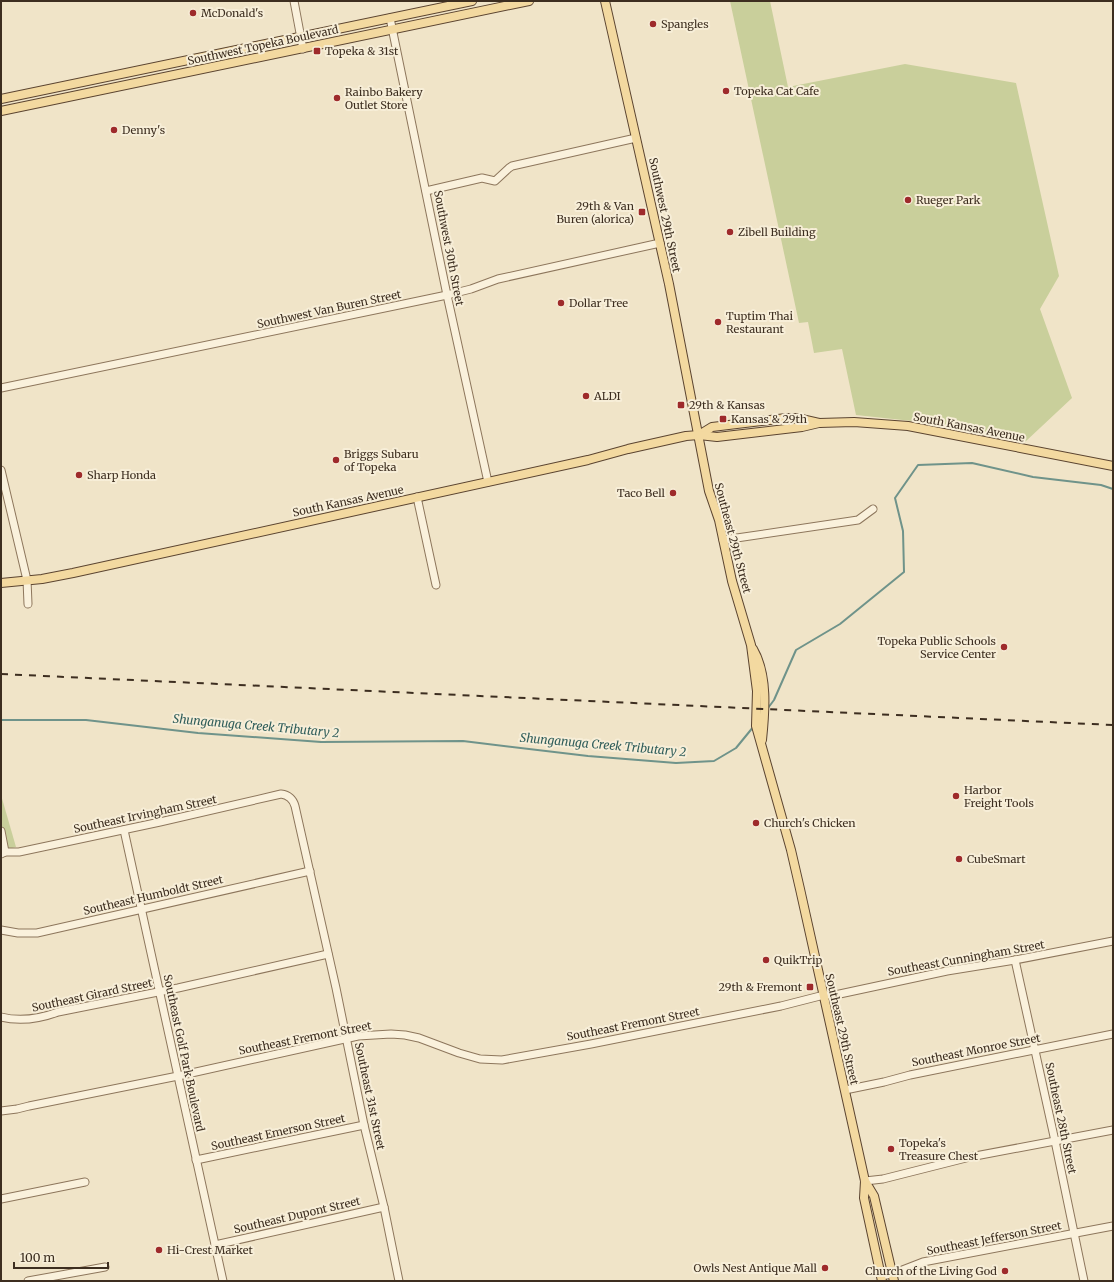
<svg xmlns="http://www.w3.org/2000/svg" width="1114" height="1282" viewBox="0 0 1114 1282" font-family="Merriweather,serif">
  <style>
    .green { fill: #c9cf9b }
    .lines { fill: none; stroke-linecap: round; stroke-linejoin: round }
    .stream { stroke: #6f938a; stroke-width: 2 }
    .minor-casing { stroke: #8d765c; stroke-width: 9 }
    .major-casing { stroke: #5b4430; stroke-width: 10 }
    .minor { stroke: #faf1dc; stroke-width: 7 }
    .major { stroke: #f3d9a0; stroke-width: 8 }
    .rail { stroke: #3d2e20; stroke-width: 2; stroke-dasharray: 7 7; stroke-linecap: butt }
    .poi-dot { fill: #9e2a2b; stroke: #f7eed8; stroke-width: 1.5 }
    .labels { text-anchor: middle; stroke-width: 4; stroke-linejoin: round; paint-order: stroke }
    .poi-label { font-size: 11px; fill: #3d2e20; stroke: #f7eed8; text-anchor: start }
    .street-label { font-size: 11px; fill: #3d2e20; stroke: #f7eed8 }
    .water-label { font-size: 12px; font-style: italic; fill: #2f5d5a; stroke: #f7eed8 }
  </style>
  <rect width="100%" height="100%" fill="#f0e4c8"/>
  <g class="green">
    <polygon points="730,1 770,1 788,87 905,64 1016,83 1059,276 1040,309 1072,398 1025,442 940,424 856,415 842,349 814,353 808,322 799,323"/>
    <polygon points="1,795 16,847 1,851"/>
  </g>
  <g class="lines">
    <g class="stream">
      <polyline points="768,708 774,700 796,650 840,624 904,572 903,531 895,498 918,465 972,463 1033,477 1101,485 1113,489"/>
      <polyline points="1,720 86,720 198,733 321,742 463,741 588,756 676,763 714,761 736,748 754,726"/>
    </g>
    <g class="minor-casing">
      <g id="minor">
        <polyline points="294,1 303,49"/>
        <polyline points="390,18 447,295 488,482"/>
        <polyline points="426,191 482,178 495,181 509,168 512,166 636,138"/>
        <polyline points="1,388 447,295 471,289 498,279 660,243"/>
        <polyline points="1,470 27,580 28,604"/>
        <polyline points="417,497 436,585"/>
        <polyline points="723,540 858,520 873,509"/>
        <polyline points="124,830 223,1281"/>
        <polyline points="1,831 5,852"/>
        <path d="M1,854L5,852H19L160,822L281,794C289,795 293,799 295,806L336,988L364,1125L384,1207L399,1281"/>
        <polyline points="1,930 18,933 37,933 310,871"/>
        <polyline points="1015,960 1055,1141 1084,1281"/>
        <path d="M1,1017C21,1022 39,1019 58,1012L178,988L328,954"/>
        <polyline points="845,1090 884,1082 910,1075 1113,1034"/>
        <polyline points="1,1111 17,1109 29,1106 178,1076 358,1036 391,1034 405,1035 419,1038 459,1053 480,1059 502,1060 591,1044 781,1006 824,995 835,995 947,971 1015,960 1113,941"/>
        <polyline points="196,1160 364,1125"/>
        <polyline points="865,1181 883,1179 970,1157 1113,1130"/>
        <polyline points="1,1199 85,1182"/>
        <polyline points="215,1245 384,1207"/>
        <polyline points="881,1276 892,1274 923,1262 1113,1226"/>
        <polyline points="28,1281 105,1267"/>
      </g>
    </g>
    <g class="major-casing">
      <g id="major">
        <polyline points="605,1 669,284 709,491 719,520 732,581 751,645 757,691 756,726 791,850 800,889 865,1181 864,1198 882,1281"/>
        <polyline points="1,99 472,1"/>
        <polyline points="1,111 529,1"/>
        <polyline points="699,435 712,427 786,418 797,418 819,423 854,422 908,426 1113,466"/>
        <polyline points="1,583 42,579 73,573 588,460 628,449 686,436 699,435 717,437 802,427 819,423"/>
        <path d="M753,649C768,675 765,711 762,740"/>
        <polyline points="865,1181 874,1196 894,1281"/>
      </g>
    </g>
    <use href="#minor" class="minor"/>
    <use href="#major" class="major"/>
    <polyline class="rail" points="1,674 1113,725"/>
  </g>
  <g class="poi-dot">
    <circle cx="193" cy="13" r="4"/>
    <circle cx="653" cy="24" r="4"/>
    <rect x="313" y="47" width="8" height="8" rx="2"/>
    <circle cx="726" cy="91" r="4"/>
    <circle cx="337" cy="98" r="4"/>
    <circle cx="114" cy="130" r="4"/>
    <circle cx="908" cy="200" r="4"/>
    <rect x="638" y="208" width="8" height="8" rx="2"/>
    <circle cx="730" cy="232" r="4"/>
    <circle cx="561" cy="303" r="4"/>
    <circle cx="718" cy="322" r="4"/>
    <circle cx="586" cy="396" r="4"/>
    <rect x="677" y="401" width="8" height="8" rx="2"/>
    <rect x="719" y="415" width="8" height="8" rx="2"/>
    <circle cx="336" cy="460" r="4"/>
    <circle cx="79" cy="475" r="4"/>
    <circle cx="673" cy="493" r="4"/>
    <circle cx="1004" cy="647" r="4"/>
    <circle cx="956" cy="796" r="4"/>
    <circle cx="756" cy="823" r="4"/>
    <circle cx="959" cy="859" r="4"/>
    <circle cx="766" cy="960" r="4"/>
    <rect x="806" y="983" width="8" height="8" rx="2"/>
    <circle cx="891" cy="1149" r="4"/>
    <circle cx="159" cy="1250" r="4"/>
    <circle cx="825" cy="1268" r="4"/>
    <circle cx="1005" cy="1271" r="4"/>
  </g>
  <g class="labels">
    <g class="poi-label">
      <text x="201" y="17">McDonald's</text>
      <text x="661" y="28">Spangles</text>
      <text x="325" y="55">Topeka &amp; 31st</text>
      <text x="734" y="95">Topeka Cat Cafe</text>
      <text x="345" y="96">Rainbo Bakery<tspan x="345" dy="13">Outlet Store</tspan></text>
      <text x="122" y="134">Denny's</text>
      <text x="916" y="204">Rueger Park</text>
      <text x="634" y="210" text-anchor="end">29th &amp; Van<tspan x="634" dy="13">Buren (alorica)</tspan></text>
      <text x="738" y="236">Zibell Building</text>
      <text x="569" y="307">Dollar Tree</text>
      <text x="726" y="320">Tuptim Thai<tspan x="726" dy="13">Restaurant</tspan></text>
      <text x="594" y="400">ALDI</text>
      <text x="689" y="409">29th &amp; Kansas</text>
      <text x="731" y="423">Kansas &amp; 29th</text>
      <text x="344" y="458">Briggs Subaru<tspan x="344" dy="13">of Topeka</tspan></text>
      <text x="87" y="479">Sharp Honda</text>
      <text x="665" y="497" text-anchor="end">Taco Bell</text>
      <text x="996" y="645" text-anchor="end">Topeka Public Schools<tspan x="996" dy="13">Service Center</tspan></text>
      <text x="964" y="794">Harbor<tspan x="964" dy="13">Freight Tools</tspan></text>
      <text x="764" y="827">Church's Chicken</text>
      <text x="967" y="863">CubeSmart</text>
      <text x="774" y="964">QuikTrip</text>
      <text x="802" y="991" text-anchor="end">29th &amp; Fremont</text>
      <text x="899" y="1147">Topeka's<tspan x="899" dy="13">Treasure Chest</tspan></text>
      <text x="167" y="1254">Hi-Crest Market</text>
      <text x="817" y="1272" text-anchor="end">Owls Nest Antique Mall</text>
      <text x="997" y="1275" text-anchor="end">Church of the Living God</text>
    </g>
    <g class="street-label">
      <text transform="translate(263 45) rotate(-12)" y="4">Southwest Topeka Boulevard</text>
      <text transform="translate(665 215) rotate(78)" y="4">Southwest 29th Street</text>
      <text transform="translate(449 248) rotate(79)" y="4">Southwest 30th Street</text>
      <text transform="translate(329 309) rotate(-12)" y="4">Southwest Van Buren Street</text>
      <text transform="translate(969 427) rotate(11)" y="4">South Kansas Avenue</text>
      <text transform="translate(348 501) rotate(-12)" y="4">South Kansas Avenue</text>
      <text transform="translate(733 538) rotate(75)" y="4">Southeast 29th Street</text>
      <text transform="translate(145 814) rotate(-12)" y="4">Southeast Irvingham Street</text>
      <text transform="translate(153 895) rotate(-13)" y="4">Southeast Humboldt Street</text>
      <text transform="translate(966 958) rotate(-10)" y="4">Southeast Cunningham Street</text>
      <text transform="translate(92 995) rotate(-12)" y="4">Southeast Girard Street</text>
      <text transform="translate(633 1024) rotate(-11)" y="4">Southeast Fremont Street</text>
      <text transform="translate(842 1029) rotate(77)" y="4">Southeast 29th Street</text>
      <text transform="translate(305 1038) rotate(-11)" y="4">Southeast Fremont Street</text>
      <text transform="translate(976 1050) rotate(-11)" y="4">Southeast Monroe Street</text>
      <text transform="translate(184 1053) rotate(78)" y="4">Southeast Golf Park Boulevard</text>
      <text transform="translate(370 1096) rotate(78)" y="4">Southeast 31st Street</text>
      <text transform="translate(1061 1118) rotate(78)" y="4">Southeast 28th Street</text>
      <text transform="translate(278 1132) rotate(-12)" y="4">Southeast Emerson Street</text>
      <text transform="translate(297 1215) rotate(-13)" y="4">Southeast Dupont Street</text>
      <text transform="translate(994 1238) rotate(-11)" y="4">Southeast Jefferson Street</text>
    </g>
    <g class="water-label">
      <text transform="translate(256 726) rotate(5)" y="4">Shunganuga Creek Tributary 2</text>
      <text transform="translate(603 745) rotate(5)" y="4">Shunganuga Creek Tributary 2</text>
    </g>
  </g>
  <rect width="1114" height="1282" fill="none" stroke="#3d2e20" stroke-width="4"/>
  <path d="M14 1262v6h94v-6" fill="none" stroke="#3d2e20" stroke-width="2"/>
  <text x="20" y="1262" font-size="12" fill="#3d2e20" stroke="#f7eed8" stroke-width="3" paint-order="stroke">100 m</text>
</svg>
